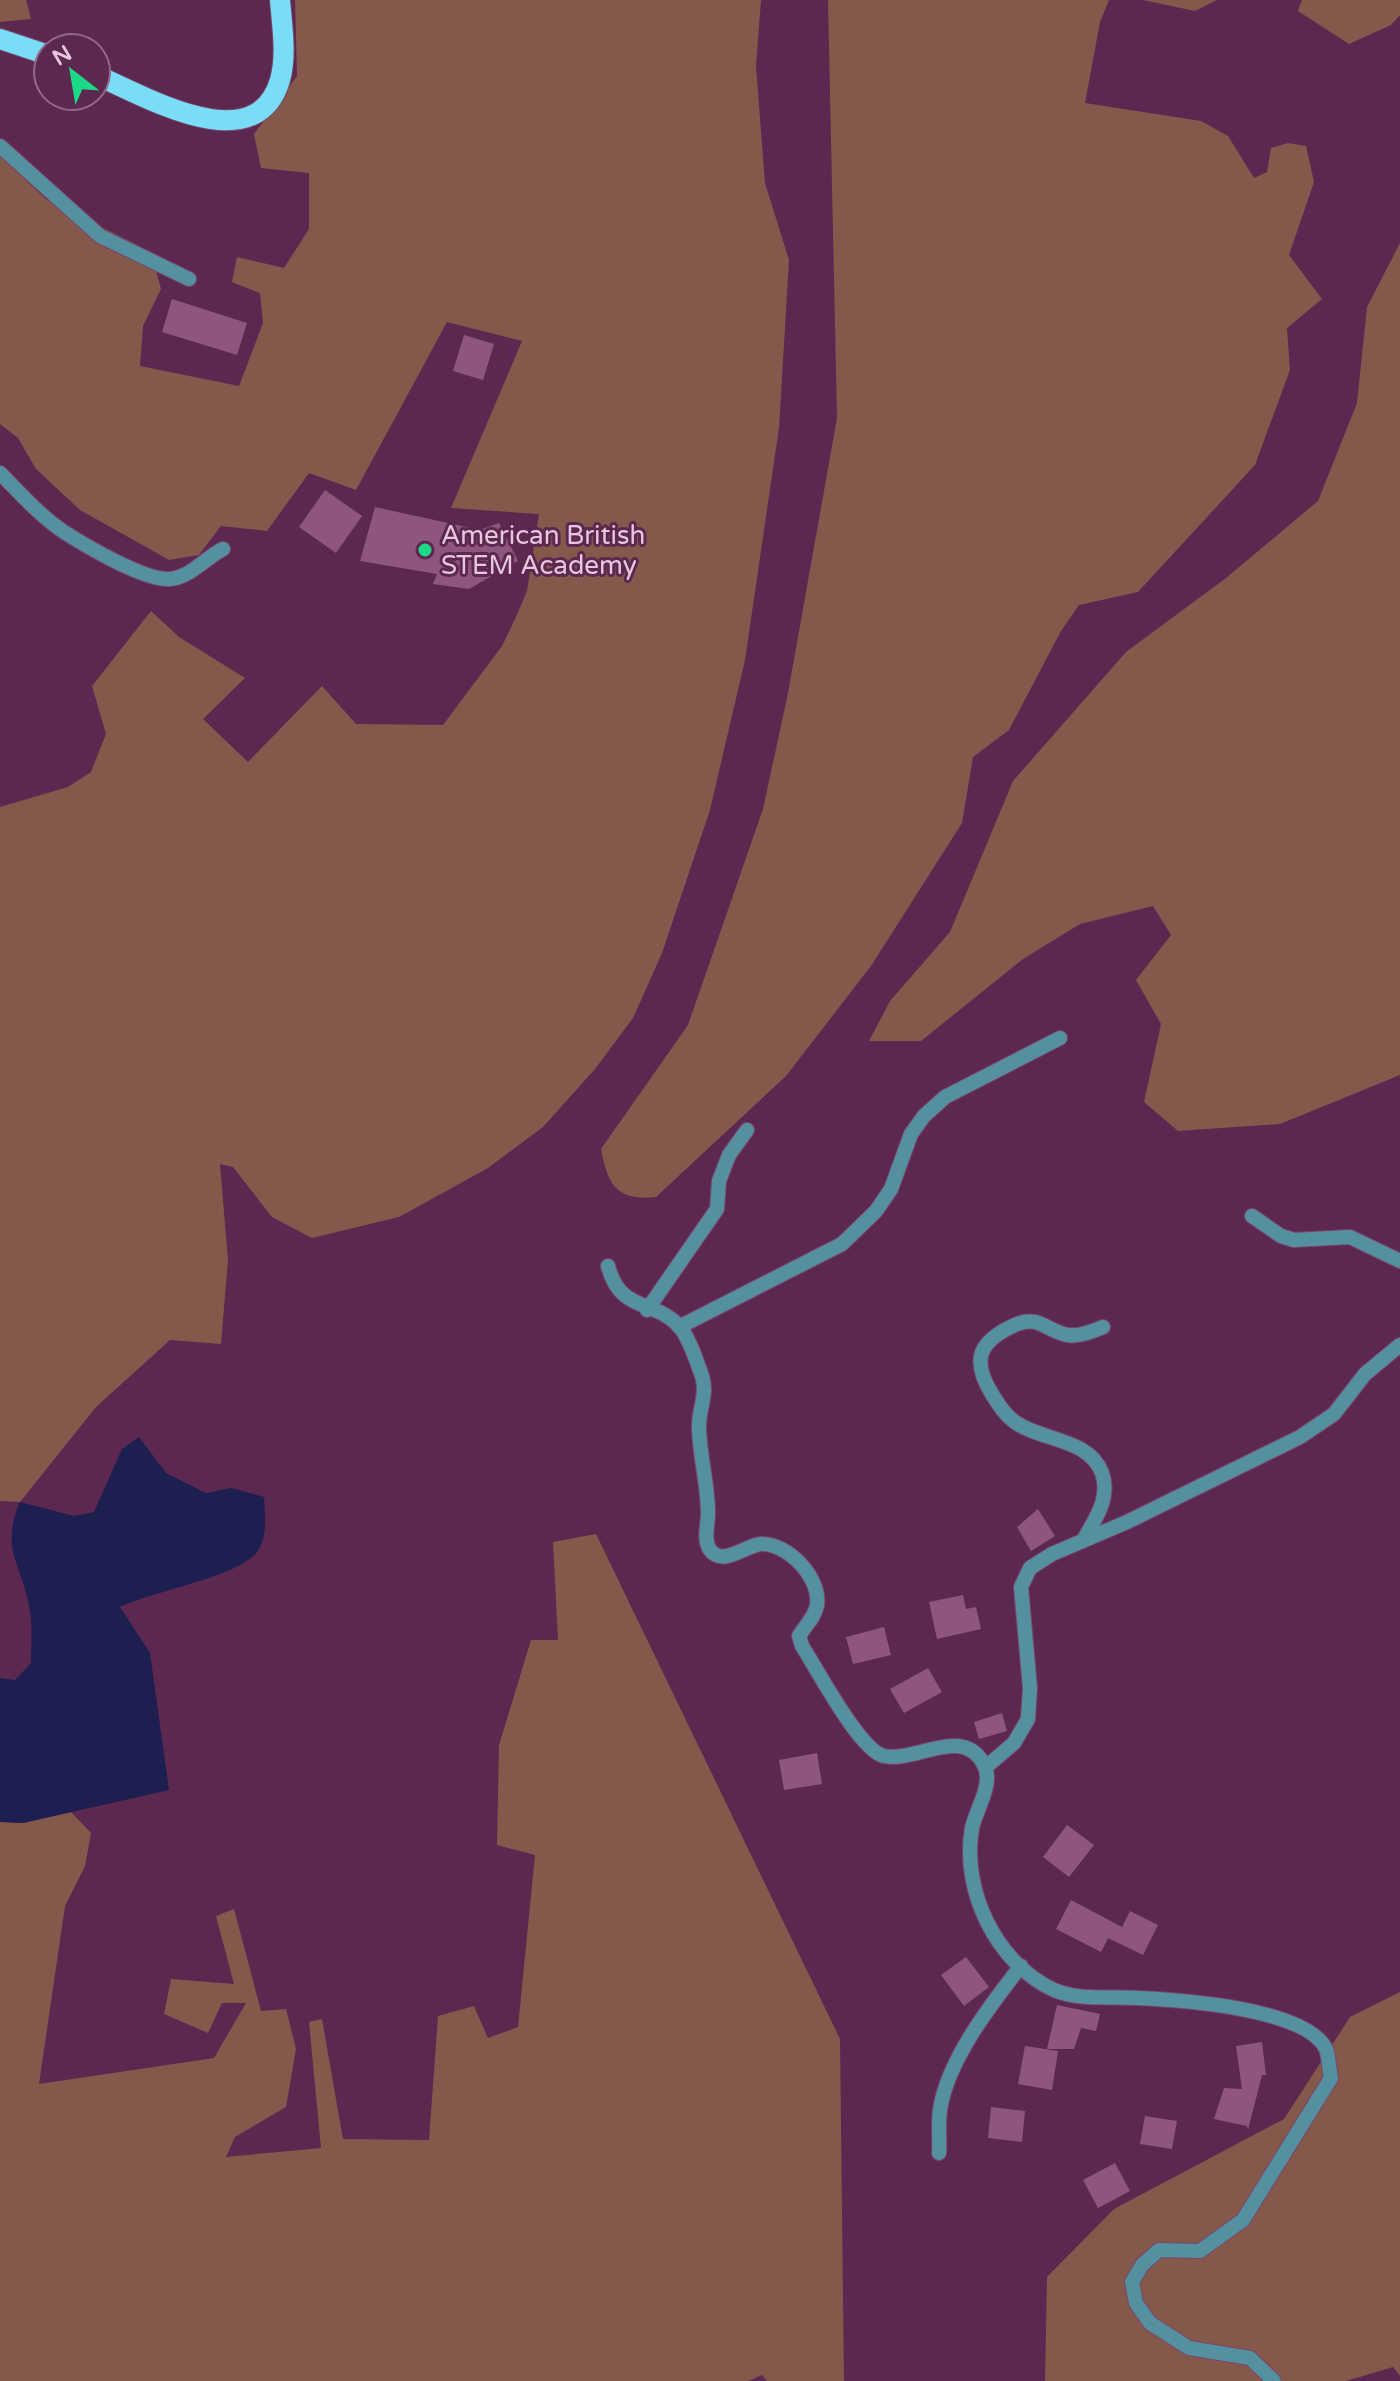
<svg xmlns="http://www.w3.org/2000/svg" width="1400" height="2381" viewBox="0 0 1400 2381" font-family="'Varela Round',sans-serif">
  <style>
    .green { fill: #84584b }
    .water { fill: #1d1f50 }
    .building { fill: #8e567f }
    .lines { fill: none; stroke-linecap: round; stroke-linejoin: round }
    .minor-casing { stroke: #78486c; stroke-width: 16 }
    .major-casing { stroke: #78486c; stroke-width: 22 }
    .minor { stroke: #5590a0; stroke-width: 14 }
    .major { stroke: #79ddf7; stroke-width: 20 }
    .poi-dot { fill: #1cd988; stroke: #5c2850; stroke-width: 3 }
    .labels { text-anchor: middle; stroke-width: 6; stroke-linejoin: round; paint-order: stroke }
    .poi-label { font-size: 26px; fill: #e7c7dd; stroke: #5c2850; text-anchor: start }
  </style>
  <rect width="100%" height="100%" fill="#5c2850"/>
  <g class="green">
    <polygon points="0,0 26,0 31,19 0,22"/>
    <polygon points="295,0 761,0 756,66 765,183 789,260 779,428 745,660 710,810 662,953 633,1018 595,1069 543,1127 488,1168 399,1217 312,1238 272,1217 233,1167 220,1164 228,1260 221,1344 170,1340 96,1407 20,1502 0,1501 0,807 68,787 91,772 106,734 92,686 151,611 179,637 245,678 203,719 248,762 322,686 356,724 443,725 502,646 515,619 527,591 539,514 451,508 522,341 447,322 356,490 309,473 267,531 221,526 199,555 169,560 80,510 36,469 18,438 0,424 0,156 46,199 151,252 161,289 143,326 140,366 239,386 263,323 260,293 232,282 237,257 284,268 309,229 309,173 261,168 254,134 297,76"/>
    <path d="M828,0H1109L1100,22L1085,103L1201,121L1228,136L1254,178L1267,172L1271,148L1288,143L1306,146L1314,182L1289,255L1322,299L1287,328L1290,370L1255,465L1138,592L1079,605L1061,631L1009,730L973,757L962,823L871,966L786,1076L656,1197C616,1201 608,1185 601,1149L688,1025L763,809L788,693L837,418Z"/>
    <polygon points="1143,0 1217,0 1195,11"/>
    <polygon points="1302,0 1400,0 1400,15 1391,25 1349,44 1298,11"/>
    <polygon points="1400,243 1400,1075 1280,1124 1178,1131 1144,1102 1161,1024 1136,980 1171,935 1153,906 1080,924 1023,959 921,1041 869,1041 890,1001 950,932 1013,781 1126,652 1226,578 1318,501 1357,403 1367,307"/>
    <polygon points="596,1534 840,2039 844,2381 767,2381 762,2375 748,2381 0,2381 0,1822 23,1823 71,1812 91,1833 85,1866 65,1906 39,2084 214,2058 246,2003 222,2003 208,2033 164,2014 171,1979 234,1984 216,1916 234,1909 261,2011 286,2009 296,2049 286,2107 235,2137 226,2157 321,2148 309,2022 322,2019 343,2139 429,2140 438,2016 474,2006 488,2038 518,2027 535,1855 497,1845 499,1745 531,1640 558,1640 553,1542"/>
    <polygon points="1400,1992 1400,2376 1393,2367 1346,2381 1045,2381 1047,2277 1114,2209 1284,2119 1350,2017"/>
  </g>
  <path class="water" d="M139,1437L166,1473L206,1493L231,1488L264,1497C265,1514 268,1537 257,1552C238,1577 153,1591 120,1607L150,1653L169,1790L23,1823L0,1822V1678L15,1680L31,1663C31,1645 33,1624 29,1606C21,1562 0,1550 20,1502L74,1516L94,1512L122,1449Z"/>
  <g class="building">
    <polygon points="172,299 247,323 237,355 162,332"/>
    <polygon points="464,335 494,344 483,380 453,371"/>
    <polygon points="325,490 362,516 336,553 299,527"/>
    <polygon points="375,507 480,530 499,523 518,561 469,589 433,584 437,574 360,561"/>
    <polygon points="1038,1509 1055,1536 1031,1551 1017,1527"/>
    <polygon points="963,1595 966,1609 976,1607 981,1629 937,1639 929,1602"/>
    <polygon points="884,1627 891,1655 853,1664 846,1637"/>
    <polygon points="928,1668 942,1692 904,1713 890,1689"/>
    <polygon points="1002,1713 1007,1731 979,1739 974,1722"/>
    <polygon points="817,1753 822,1784 784,1790 779,1760"/>
    <polygon points="1067,1825 1094,1845 1069,1877 1043,1857"/>
    <polygon points="1071,1900 1122,1927 1130,1911 1158,1925 1143,1955 1108,1938 1101,1952 1056,1929"/>
    <polygon points="966,1957 989,1987 964,2006 941,1975"/>
    <polygon points="1057,2005 1100,2014 1096,2031 1081,2028 1074,2049 1047,2049"/>
    <polygon points="1262,2042 1266,2075 1262,2075 1248,2130 1247,2126 1214,2119 1224,2088 1242,2089 1236,2046"/>
    <polygon points="1025,2046 1058,2051 1052,2090 1018,2084"/>
    <polygon points="991,2107 1025,2111 1022,2142 988,2138"/>
    <polygon points="1145,2116 1177,2121 1172,2149 1140,2144"/>
    <polygon points="1115,2163 1130,2191 1098,2208 1083,2180"/>
  </g>
  <g class="lines">
    <g class="minor-casing">
      <g id="minor">
        <polyline points="0,146 100,236 189,279"/>
        <path d="M0,473C20,493 40,516 64,532C86,546 145,581 170,579C191,577 205,558 223,549"/>
        <polyline points="1252,1216 1281,1236 1294,1240 1350,1237 1400,1261"/>
        <path d="M608,1266C620,1313 654,1299 679,1326C689,1337 697,1362 702,1376C708,1395 698,1410 699,1429C700,1458 708,1485 708,1514C708,1525 703,1539 710,1550C723,1567 746,1545 761,1544C788,1543 821,1578 817,1605C815,1617 805,1626 799,1636L802,1646C817,1669 860,1751 884,1756C915,1763 964,1724 984,1765C994,1784 976,1809 972,1828C961,1890 996,1963 1054,1990C1080,2001 1111,1996 1138,1998C1180,2000 1306,2008 1326,2049C1329,2056 1329,2070 1331,2078L1243,2220L1200,2251L1159,2250L1142,2265L1132,2282L1136,2303L1150,2323L1189,2348L1250,2358L1274,2381"/>
        <polyline points="647,1310 717,1209 719,1181 729,1155 747,1130"/>
        <polyline points="679,1327 842,1244 876,1211 891,1189 911,1134 924,1116 945,1097 1060,1038"/>
        <path d="M1083,1541C1095,1519 1111,1498 1102,1473C1089,1438 1041,1441 1015,1422C1005,1415 999,1405 992,1394C971,1360 978,1341 1017,1324C1039,1315 1048,1332 1068,1335C1079,1337 1093,1331 1103,1327"/>
        <polyline points="986,1767 1014,1743 1028,1719 1030,1688 1021,1587 1030,1568 1052,1554 1127,1522 1300,1437 1334,1414 1365,1374 1400,1345"/>
        <path d="M939,2153C940,2139 938,2124 940,2110C947,2061 991,2004 1021,1966"/>
      </g>
    </g>
    <g class="major-casing">
      <g id="major">
        <polyline points="0,39 48,55"/>
        <path d="M96,75C143,95 256,163 280,80C287,55 282,26 280,0"/>
      </g>
    </g>
    <use href="#minor" class="minor"/>
    <use href="#major" class="major"/>
  </g>
  <circle class="poi-dot" cx="425" cy="550" r="8"/>
  <g class="labels">
    <g class="poi-label">
      <text x="441" y="544">American British<tspan x="441" dy="30">STEM Academy</tspan></text>
    </g>
  </g>
  <g transform="translate(72 72) rotate(329)"><circle r="38" fill="#5c2850" stroke="#946888" stroke-width="2"/>
  <path d="M0-6L14 30L0 20L-14 30Z" fill="#1cd988"/>
  <text y="-12" font-size="22" font-weight="bold" text-anchor="middle" fill="#e7c7dd">N</text>
  </g>
</svg>
